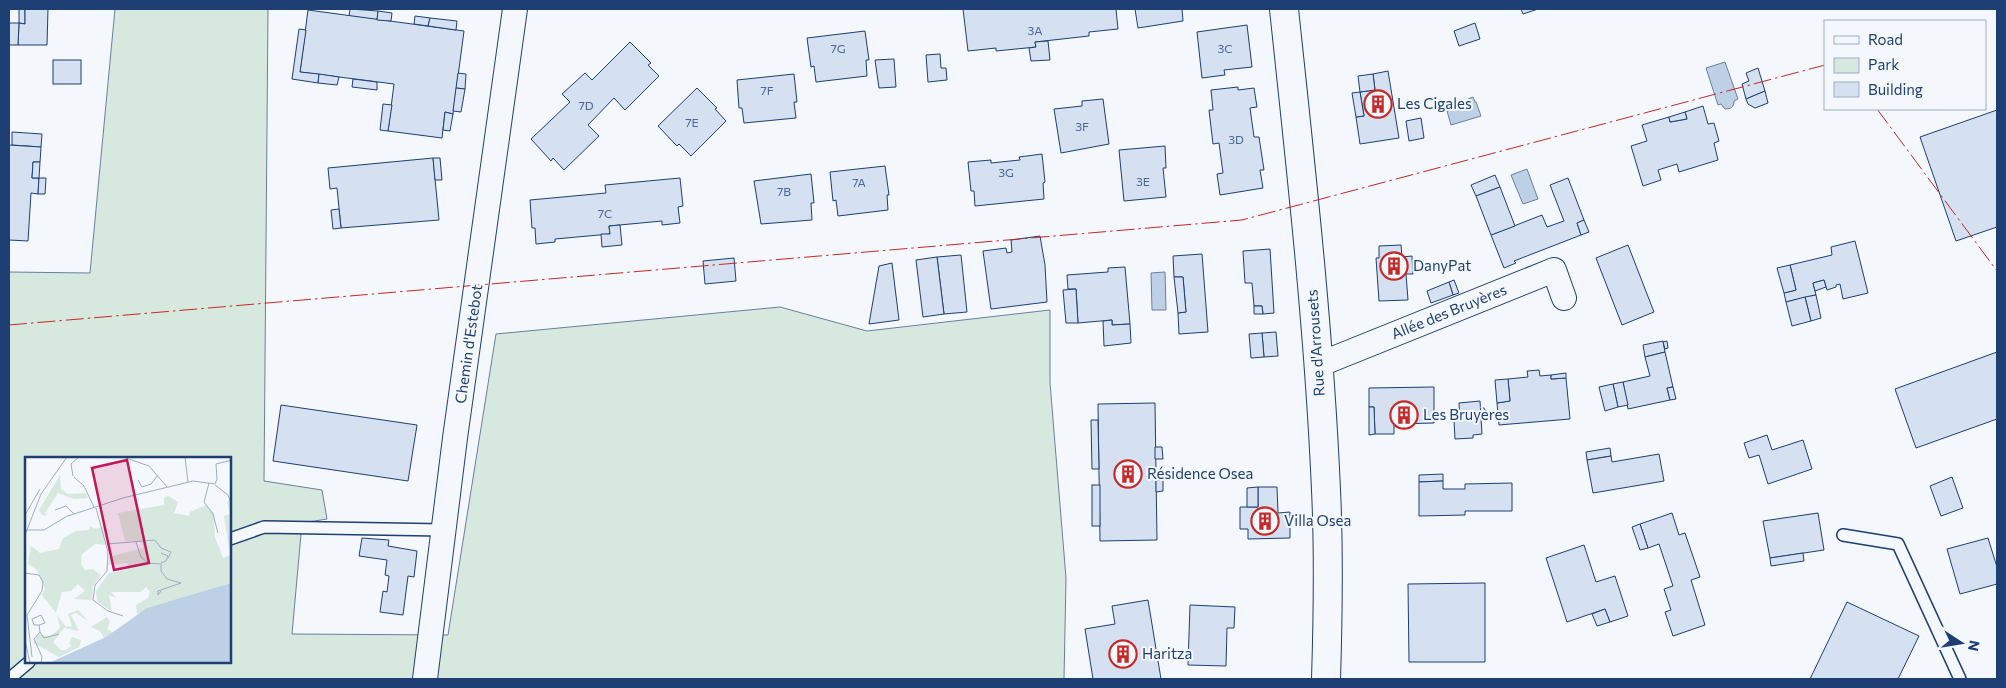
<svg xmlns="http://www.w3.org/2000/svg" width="2006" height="688" viewBox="0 0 2006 688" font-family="Commissioner,sans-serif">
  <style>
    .green { fill: #d7e8df; stroke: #687fa3; fill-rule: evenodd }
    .water { fill: #bed0e5; stroke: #687fa3 }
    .building { fill: #d5e0f0; stroke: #1d3f73 }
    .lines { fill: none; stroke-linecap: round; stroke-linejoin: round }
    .service-casing { stroke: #1d3f73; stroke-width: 14 }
    .minor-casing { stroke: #1d3f73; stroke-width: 26 }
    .secondary-casing { stroke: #1d3f73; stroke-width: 30 }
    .service { stroke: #f4f7fb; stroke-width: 11 }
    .minor { stroke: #f4f7fb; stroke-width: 24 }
    .secondary { stroke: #f4f7fb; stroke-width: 28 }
    .power { stroke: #c62828; stroke-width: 1; stroke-dasharray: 18 4 2.5 4; stroke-linecap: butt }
    .labels { text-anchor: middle; stroke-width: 4; stroke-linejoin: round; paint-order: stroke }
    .number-label { font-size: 12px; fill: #4b6792 }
    .poi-label { font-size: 15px; fill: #1d3f73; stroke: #f4f7fb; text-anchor: start }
    .street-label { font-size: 15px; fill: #1d3f73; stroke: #f4f7fb }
    .inset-road { fill: none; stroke: #9eadc5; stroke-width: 1 }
    .view { fill: #c2185b; fill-opacity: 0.15; stroke: #c2185b; stroke-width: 2.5 }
    .inset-edge { fill: none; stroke: #1d3f73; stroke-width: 2.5 }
  </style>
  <rect width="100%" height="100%" fill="#f4f7fb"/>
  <path class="green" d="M115,9H268L264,481L322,490L327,519L302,523L292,634L448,635L496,334L780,307L867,331L1050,310V383L1066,578L1064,679H9V272L90,273ZM26,458H230V662H26Z"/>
  <g class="water">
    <path d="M1725,62L1738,99L1734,101C1734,107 1731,109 1725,109L1721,104L1718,105L1706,68Z"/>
    <polygon points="1473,97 1475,102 1476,102 1481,116 1451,125 1447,111 1469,104 1468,99"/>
    <polygon points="1527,169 1538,199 1523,204 1511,175"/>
    <polygon points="1165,272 1166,310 1152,310 1151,273"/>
  </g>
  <g class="building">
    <polygon points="19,9 25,9 25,24 19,23"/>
    <polygon points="25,9 48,9 47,45 18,45 19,23 25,24"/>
    <polygon points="350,9 378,11 377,20 349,16"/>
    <polygon points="963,9 1116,9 1118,29 1089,32 1089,36 1035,42 1036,47 996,51 996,48 968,51"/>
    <polygon points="1135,9 1182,9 1183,21 1138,28"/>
    <polygon points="1521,9 1538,9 1523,14"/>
    <polygon points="308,10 464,31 453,114 445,112 442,138 388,131 394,84 300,72"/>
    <polygon points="378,11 392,13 391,21 377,20"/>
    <polygon points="415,16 430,18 428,26 414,24"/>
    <polygon points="430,18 457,21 456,30 428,26"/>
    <polygon points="9,23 19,23 18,45 9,45"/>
    <polygon points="1475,23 1480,39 1459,46 1454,31"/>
    <polygon points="1247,25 1252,67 1224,70 1225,75 1202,78 1197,32"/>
    <polygon points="299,29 306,30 300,72 319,74 318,83 292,79"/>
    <polygon points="865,31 869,60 866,60 867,76 816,82 814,66 811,67 807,38"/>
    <polygon points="1048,41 1050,60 1031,61 1029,48 1036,47 1035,42"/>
    <polygon points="630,42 651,63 648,65 659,76 625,110 614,98 588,125 599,136 564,170 553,158 551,161 531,139 570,102 562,94 585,73 592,80"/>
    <polygon points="940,54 941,68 946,68 947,80 928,82 926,55"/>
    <polygon points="894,59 896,87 879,88 875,60"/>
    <rect x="53" y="60" width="28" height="24"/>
    <polygon points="1758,68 1765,91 1746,99 1742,84 1749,81 1746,73"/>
    <polygon points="1388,71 1399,138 1360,144 1356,117 1364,116 1360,92 1375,90 1373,74"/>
    <polygon points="458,73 466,74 465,89 456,88"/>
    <polygon points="319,74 339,77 337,85 318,83"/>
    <polygon points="794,74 797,102 794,102 796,118 744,123 742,108 739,108 737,80"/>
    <polygon points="1373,74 1375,90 1360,92 1358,76"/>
    <polygon points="353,79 377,82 377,90 352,87"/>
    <polygon points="1238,87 1238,90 1254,88 1257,107 1250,108 1254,137 1259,137 1264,170 1260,170 1263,188 1220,195 1217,174 1223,173 1219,143 1213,144 1209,110 1213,110 1211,90"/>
    <polygon points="456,88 465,89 461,112 453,111"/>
    <polygon points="697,88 717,108 715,109 726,121 691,156 679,144 677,146 658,126"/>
    <polygon points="1765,91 1768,103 1755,108 1748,104 1746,99"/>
    <polygon points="1360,92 1364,116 1356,117 1352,93"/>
    <polygon points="1103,99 1109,144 1061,153 1054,109 1082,106 1082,101"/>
    <polygon points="383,104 392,105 388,131 380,130"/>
    <polygon points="1703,106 1708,124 1714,123 1719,141 1714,143 1718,160 1679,172 1677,164 1658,170 1661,180 1643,186 1631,146 1647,141 1642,125 1669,117 1670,122 1687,119 1685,112"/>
    <polygon points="1997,110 1997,227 1956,241 1920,137"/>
    <polygon points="445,112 453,114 450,131 443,130"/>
    <polygon points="1685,112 1687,119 1670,122 1669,117"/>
    <polygon points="1421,118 1424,138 1409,141 1406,121"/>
    <polygon points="12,132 42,134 41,147 12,145"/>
    <polygon points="9,145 41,147 40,162 33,162 32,178 39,178 38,194 31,193 28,241 9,240"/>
    <polygon points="1165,146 1166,168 1163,168 1166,197 1124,201 1119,150"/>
    <polygon points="1042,154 1045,182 1043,183 1044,199 975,206 974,191 971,191 968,162 991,160 991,163 1020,160 1019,157"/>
    <polygon points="433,158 439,220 341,228 337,188 330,189 328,168"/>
    <polygon points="433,158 440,158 442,180 435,180"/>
    <polygon points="33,162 40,162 39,178 32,178"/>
    <polygon points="885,166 889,195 887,195 888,210 838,216 836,200 833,201 830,172"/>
    <polygon points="811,174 814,203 811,203 812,220 761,224 754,181"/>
    <polygon points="1495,175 1500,187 1476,196 1471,185"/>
    <polygon points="39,178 46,178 45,194 38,194"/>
    <polygon points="680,178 683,206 678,207 680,223 662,225 662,221 609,226 610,234 555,239 555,242 536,244 535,228 532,228 530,200 606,193 605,185"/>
    <polygon points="1568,178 1584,220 1577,223 1581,235 1514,261 1516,263 1504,268 1491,235 1542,215 1547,227 1564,221 1550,185"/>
    <polygon points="1500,187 1515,226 1491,235 1476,196"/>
    <polygon points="339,209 341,228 333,229 331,210"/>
    <polygon points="1584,220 1589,232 1581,235 1577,223"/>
    <polygon points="620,225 622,245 602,247 601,234 610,234 609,226"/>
    <polygon points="1040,236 1045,265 1047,302 991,309 983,251 1006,248 1007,253 1012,252 1011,240"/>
    <polygon points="1855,241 1868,293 1843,299 1840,284 1836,285 1836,287 1827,290 1824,280 1813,283 1816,295 1786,302 1784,293 1796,290 1790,265 1832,255 1831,247"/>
    <polygon points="1401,245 1402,257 1412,256 1413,274 1406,274 1408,300 1379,301 1376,258 1379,258 1379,246"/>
    <polygon points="1628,245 1654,312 1622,325 1596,258"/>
    <polygon points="1270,249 1274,313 1263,314 1262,306 1254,306 1252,283 1245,283 1243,251"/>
    <polygon points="1202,254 1208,332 1179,334 1178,313 1186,312 1183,277 1174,277 1173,256"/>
    <polygon points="961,255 967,312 944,314 937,257"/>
    <polygon points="937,257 944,314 923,317 916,260"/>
    <polygon points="734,258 736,281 705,284 703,261"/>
    <polygon points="892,263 899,320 869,324 879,266"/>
    <polygon points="1790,265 1796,290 1784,293 1777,268"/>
    <polygon points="1125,267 1130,324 1112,325 1112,320 1078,323 1076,289 1068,289 1067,275 1108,272 1108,268"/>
    <polygon points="1174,277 1183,277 1186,312 1178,313"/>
    <polygon points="1454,280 1459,293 1453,295 1449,282"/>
    <polygon points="1824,280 1826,287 1815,291 1813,283"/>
    <polygon points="1449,282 1453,295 1431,303 1427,291"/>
    <polygon points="1076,289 1078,323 1066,323 1063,290"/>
    <polygon points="1816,295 1821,318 1811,321 1805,297"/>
    <polygon points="1805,297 1811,321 1792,326 1786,302"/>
    <polygon points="1254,306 1262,306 1263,314 1254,314"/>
    <polygon points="1112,320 1112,325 1130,324 1131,343 1104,346 1103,321"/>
    <polygon points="1276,332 1278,356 1264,357 1262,333"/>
    <polygon points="1262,333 1264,357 1251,358 1249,334"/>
    <polygon points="1663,341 1665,352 1645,357 1643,345"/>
    <polygon points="1667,341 1668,348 1665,349 1663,342"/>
    <polygon points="1665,352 1673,387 1667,388 1670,400 1628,409 1623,382 1650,376 1645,357"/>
    <polygon points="1997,352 1997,419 1916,448 1895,389"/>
    <polygon points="1539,370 1540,376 1551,375 1551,379 1566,378 1570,419 1499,425 1497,403 1510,401 1508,379 1528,377 1527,371"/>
    <polygon points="1566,373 1566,378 1551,379 1551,375"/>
    <polygon points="1508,379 1510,401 1497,403 1495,380"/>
    <polygon points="1623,382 1628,405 1618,407 1613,384"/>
    <polygon points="1613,384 1618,407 1605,411 1599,387"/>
    <polygon points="1434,387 1434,423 1394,424 1394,434 1375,434 1374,407 1369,407 1369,388"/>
    <polygon points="1673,387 1676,399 1670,400 1667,388"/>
    <polygon points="1480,401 1482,434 1473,435 1473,438 1455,439 1454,420 1460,420 1459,403"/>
    <polygon points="1155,403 1157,540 1100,541 1098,404"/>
    <polygon points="281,405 417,425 408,481 273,461"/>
    <polygon points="1369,407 1374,407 1375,434 1369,435"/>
    <polygon points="1091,420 1098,420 1099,469 1092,469"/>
    <polygon points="1767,435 1772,450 1803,440 1812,469 1768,484 1759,455 1749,458 1744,443"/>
    <polygon points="1155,447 1162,447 1163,459 1155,459"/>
    <polygon points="1610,448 1611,456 1587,460 1586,452"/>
    <polygon points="1659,454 1664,481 1593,493 1587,460 1611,456 1612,462"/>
    <polygon points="1443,474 1443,481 1419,482 1419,475"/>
    <polygon points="1952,477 1963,508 1941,516 1930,486"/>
    <polygon points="1156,480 1163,480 1163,491 1156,492"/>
    <polygon points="1443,481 1443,489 1465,489 1465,484 1512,483 1512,511 1465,511 1465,515 1419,516 1419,482"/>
    <rect x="1092" y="485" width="8" height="41"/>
    <polygon points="1258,487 1277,487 1278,513 1290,512 1290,538 1248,539 1248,529 1240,529 1240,507 1258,507"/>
    <polygon points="1258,487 1258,507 1247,507 1247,488"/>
    <polygon points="1672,513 1679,535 1685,533 1700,577 1691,580 1705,625 1673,636 1665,612 1671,610 1664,589 1673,586 1659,544 1648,548 1640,524"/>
    <polygon points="1818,513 1824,550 1770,558 1763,521"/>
    <polygon points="1640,524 1648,548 1640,550 1632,527"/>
    <polygon points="362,538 389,540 388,546 417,551 414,577 408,576 403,615 380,612 383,591 387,592 389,576 385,575 387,560 359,556"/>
    <polygon points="1988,538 1997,567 1997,584 1960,594 1947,549"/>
    <polygon points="1584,545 1596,582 1615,576 1628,616 1610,622 1605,609 1567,622 1546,558"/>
    <polygon points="1803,553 1804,561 1771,566 1770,558"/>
    <polygon points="1485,583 1485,662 1409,662 1408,584"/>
    <polygon points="1148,600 1161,679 1093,679 1085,629 1115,624 1112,606"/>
    <polygon points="1847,602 1919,636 1898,679 1810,679"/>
    <polygon points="1190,605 1235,607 1234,628 1227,628 1226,666 1188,665"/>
    <polygon points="1605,609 1610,622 1597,626 1592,614"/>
  </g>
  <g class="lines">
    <g class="service-casing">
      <g id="service">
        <polyline points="1843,535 1898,544 1960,679"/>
        <polyline points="230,539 264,527 444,530"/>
        <polyline points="9,679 29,662"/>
      </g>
    </g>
    <g class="minor-casing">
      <g id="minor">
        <polyline points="1318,365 1554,270 1564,298"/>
        <polyline points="425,679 455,438 515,9"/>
      </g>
    </g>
    <g class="secondary-casing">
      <path id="secondary" d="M1284,9C1301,169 1319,329 1326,490C1329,553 1328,616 1326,679"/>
    </g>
    <use href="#service" class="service"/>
    <use href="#minor" class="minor"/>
    <use href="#secondary" class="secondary"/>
    <g class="power">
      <polyline points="1877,109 1997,271"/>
      <polyline points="9,325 1242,220 1825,65"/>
    </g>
  </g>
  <defs>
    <g id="building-ring" transform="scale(1.4375)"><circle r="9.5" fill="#f4f7fb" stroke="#c62828" stroke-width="1.5"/><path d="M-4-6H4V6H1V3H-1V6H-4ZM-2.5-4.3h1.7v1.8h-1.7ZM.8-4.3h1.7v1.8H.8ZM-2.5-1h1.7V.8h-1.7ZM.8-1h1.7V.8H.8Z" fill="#c62828"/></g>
  </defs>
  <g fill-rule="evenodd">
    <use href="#building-ring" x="1378" y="104"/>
    <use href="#building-ring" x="1394" y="266"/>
    <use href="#building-ring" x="1404" y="415"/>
    <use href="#building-ring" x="1128" y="474"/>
    <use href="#building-ring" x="1265" y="521"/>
    <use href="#building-ring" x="1123" y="654"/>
  </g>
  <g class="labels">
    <g class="number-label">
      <text x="1035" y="35">3A</text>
      <text x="838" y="53">7G</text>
      <text x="1225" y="53">3C</text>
      <text x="767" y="95">7F</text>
      <text x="586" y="110">7D</text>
      <text x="692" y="127">7E</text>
      <text x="1082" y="131">3F</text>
      <text x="1236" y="144">3D</text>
      <text x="1006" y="177">3G</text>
      <text x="1143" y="186">3E</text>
      <text x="859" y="187">7A</text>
      <text x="784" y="196">7B</text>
      <text x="605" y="218">7C</text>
    </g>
    <g class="poi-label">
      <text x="1397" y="109">Les Cigales</text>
      <text x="1413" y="271">DanyPat</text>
      <text x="1423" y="420">Les Bruyères</text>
      <text x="1147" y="479">Résidence Osea</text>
      <text x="1284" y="526">Villa Osea</text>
      <text x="1142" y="659">Haritza</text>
    </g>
    <g class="street-label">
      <text transform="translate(1449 312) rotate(-22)" y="5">Allée des Bruyères</text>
      <text transform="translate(1316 343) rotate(-94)" y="5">Rue d'Arrousets</text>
      <text transform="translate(469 344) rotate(-82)" y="5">Chemin d'Estebot</text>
    </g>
  </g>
  <g transform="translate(25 457)">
    <rect width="206" height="206" fill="#f4f7fb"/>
    <path d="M35,18L36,32L43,37L61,36L63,41L49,42L33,36L20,56L22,59L17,58L14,53ZM143,39L153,45L149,56L164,59L165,55L181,48L189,56L190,80L198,101L205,98L199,59L205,57L202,45L205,43L206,126L112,157L111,148L123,141L125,135L121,130L115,135H86L91,141L84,138L87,154L83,152L72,144L71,134L84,116L103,113L102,106L83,108L84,100L118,91L116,84H100L93,56L139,48V40ZM65,69L70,72L78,70L82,88L70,87L57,97L56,107L60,113L68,112L76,118L68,129L67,143L49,142L60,134L53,127L46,134L37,135L31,156L17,138L20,132L12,113L3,107L6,89L15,96L34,92L38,81L51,74L64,73ZM53,153L63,164L51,156L46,158L54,174L39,171L28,185L36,193H41L47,188L44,187L47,180L56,183L54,190L34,200L8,186L13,177L24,179L32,174L35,170L32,158L41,170L47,169L43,157ZM82,160L85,165L82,172L88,176L79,181L75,174L66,170Z" fill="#d7e8df"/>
    <path d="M206,126V203L202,206H24L81,180L122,151Z" fill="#bed0e5"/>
    <path class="inset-road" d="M59,0H83M98,0L124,9L142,30M160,0L163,25M48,19L46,7L54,0M49,20L59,29L69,50M113,23L117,30L126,27L133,18M184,26L179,45L188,57L193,76M190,28L203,38L207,49M71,51L83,95L82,114L70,128L68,143L83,154L98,159M30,53L41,49L49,57M0,58L15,32M43,59L98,41L168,24L190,27L192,22L191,7L207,3M1,73H19L44,58M0,78L16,37L42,0M111,85L116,100L123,106L135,107M82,87L130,83L136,91L146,95L143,101M136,96L143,99L141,104L136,106V114L142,122L156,126L133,134V138L136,134M0,116L14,118L18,125L17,134L2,158L7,200M14,168H9L7,162L16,158L20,166L14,168L15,175L9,182L17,200L16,206M15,175L19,181L34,177M0,183L5,206"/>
    <path class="view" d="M102,3L124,106L89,113L67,11Z"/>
    <rect width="206" height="206" class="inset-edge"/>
  </g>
  <rect width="2006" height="688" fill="none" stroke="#1d3f73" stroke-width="20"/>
  <rect x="1824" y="20" width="162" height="90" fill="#f4f7fb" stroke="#9eadc5"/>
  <rect x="1834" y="36" width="25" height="8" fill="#f4f7fb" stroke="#9eadc5"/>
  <text x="1868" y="45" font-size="15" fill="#1d3f73">Road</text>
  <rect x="1834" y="58" width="25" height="15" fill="#d7e8df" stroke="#9eadc5"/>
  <text x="1868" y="70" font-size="15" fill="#1d3f73">Park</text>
  <rect x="1834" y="82" width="25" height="15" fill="#d5e0f0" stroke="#9eadc5"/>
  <text x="1868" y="95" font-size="15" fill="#1d3f73">Building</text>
  <g transform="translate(1961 643) rotate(102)" stroke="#f4f7fb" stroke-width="4" paint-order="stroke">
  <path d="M0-4L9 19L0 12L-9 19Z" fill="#1d3f73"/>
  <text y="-8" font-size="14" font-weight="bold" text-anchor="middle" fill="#1d3f73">N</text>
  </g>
</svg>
